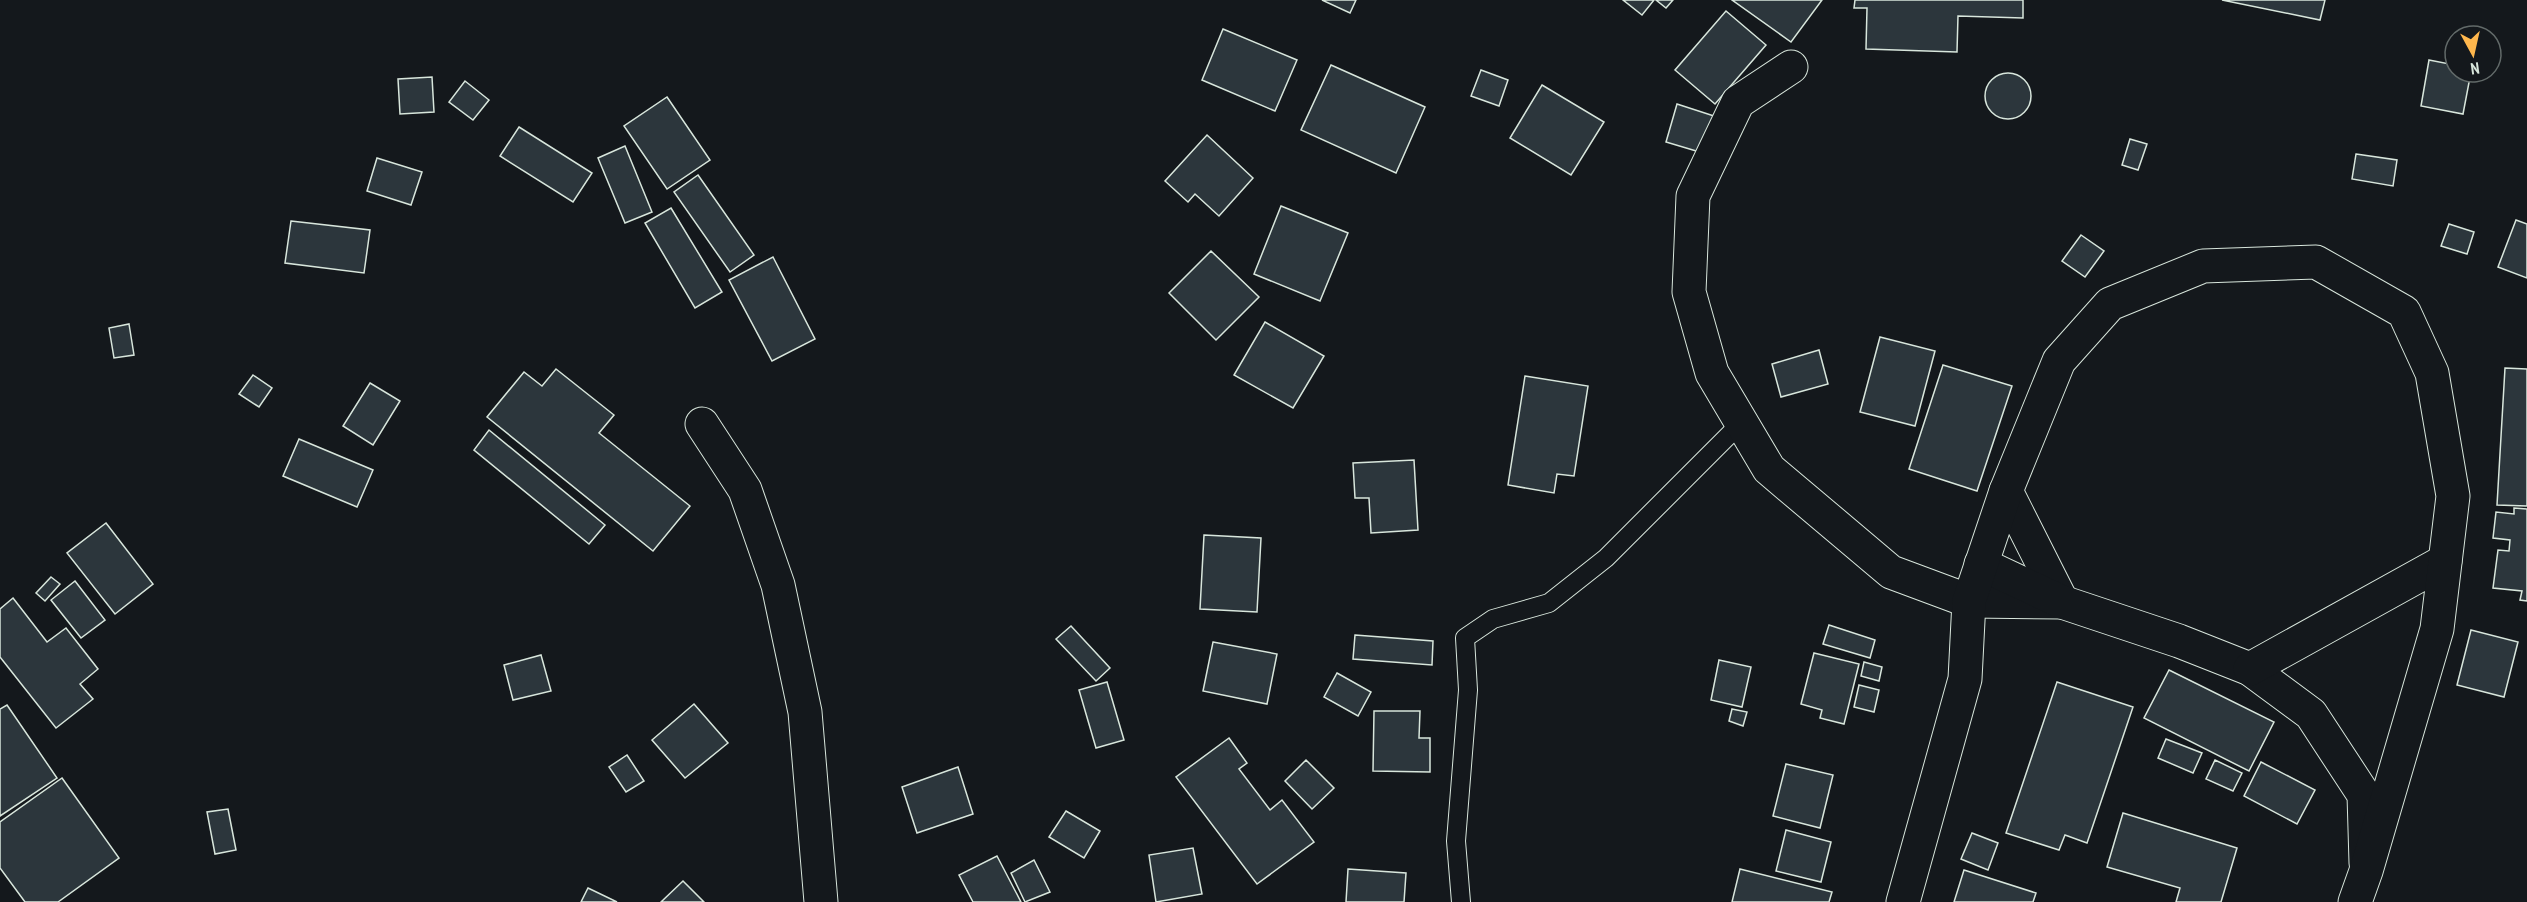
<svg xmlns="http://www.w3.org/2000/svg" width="2527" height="902" viewBox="0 0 2527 902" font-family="'PT Sans Narrow',sans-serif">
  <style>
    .building { fill: #2c363c; stroke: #d8e6dc; stroke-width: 1.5 }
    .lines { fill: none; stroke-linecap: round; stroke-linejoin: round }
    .lane-casing { stroke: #d8e6dc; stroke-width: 20 }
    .street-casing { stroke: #d8e6dc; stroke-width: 35 }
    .primary-casing { stroke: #d8e6dc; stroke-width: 35 }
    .lane { stroke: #14181c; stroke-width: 18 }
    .street { stroke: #14181c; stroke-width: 33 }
    .primary { stroke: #14181c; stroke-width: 33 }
  </style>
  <rect width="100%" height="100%" fill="#14181c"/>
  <g class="building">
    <polygon points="1322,0 1356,0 1350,13"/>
    <polygon points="1623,0 1654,0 1642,15"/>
    <polygon points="1656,0 1673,0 1666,8"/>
    <polygon points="1732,0 1822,0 1791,42"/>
    <polygon points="1855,0 2023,0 2023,18 1958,16 1957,52 1866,49 1867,8 1854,8"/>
    <polygon points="2222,0 2325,0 2320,20"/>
    <polygon points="1726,11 1766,45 1715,104 1675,70"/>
    <polygon points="1223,29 1297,60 1275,111 1202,80"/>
    <polygon points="2429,60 2455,65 2455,72 2471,72 2463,114 2421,106"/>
    <polygon points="1331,65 1425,107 1396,173 1301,130"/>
    <polygon points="1481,70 1508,80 1499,106 1471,96"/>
    <circle cx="2008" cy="96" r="23"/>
    <polygon points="432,77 434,112 400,114 398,79"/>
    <polygon points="465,81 489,100 473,120 449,102"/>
    <polygon points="1542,85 1604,122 1571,175 1510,138"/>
    <polygon points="667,97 710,160 667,189 624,126"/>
    <polygon points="1677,104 1714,116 1703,153 1666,142"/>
    <polygon points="519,127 592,173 573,202 500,156"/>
    <polygon points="1207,135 1253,178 1219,216 1195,194 1188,202 1165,181"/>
    <polygon points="2130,139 2147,144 2138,170 2122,165"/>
    <polygon points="625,146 652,212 625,223 598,158"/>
    <polygon points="2356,154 2397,160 2393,186 2352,179"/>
    <polygon points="377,158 422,172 411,205 367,191"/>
    <polygon points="698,175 754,255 730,272 674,192"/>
    <polygon points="1281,206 1348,233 1320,301 1254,274"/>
    <polygon points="671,208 722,292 695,308 645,223"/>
    <polygon points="2516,220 2527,224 2527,278 2498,267"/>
    <polygon points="291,221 370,230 364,273 285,263"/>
    <polygon points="2449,224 2474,232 2467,254 2441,246"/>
    <polygon points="2081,235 2104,251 2085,277 2062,261"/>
    <polygon points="1211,251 1259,297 1216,340 1169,293"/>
    <polygon points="773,257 815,339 772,361 729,280"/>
    <polygon points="1265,322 1324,356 1293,408 1234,375"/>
    <polygon points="129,324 134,355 114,358 109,328"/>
    <polygon points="1880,337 1935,351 1915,426 1860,412"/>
    <polygon points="1819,350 1828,384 1781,397 1772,364"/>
    <polygon points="1943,365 2012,386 1977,491 1909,469"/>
    <polygon points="2505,368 2527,369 2527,506 2497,505"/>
    <polygon points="556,369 614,415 599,433 690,506 653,551 487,417 524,372 542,386"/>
    <polygon points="253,375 272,388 259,407 239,394"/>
    <polygon points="1525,376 1588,386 1574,476 1557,474 1554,493 1508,485"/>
    <polygon points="370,383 400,401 373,445 343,426"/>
    <polygon points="489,430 605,525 589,544 474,450"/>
    <polygon points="299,439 373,470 357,507 283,476"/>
    <polygon points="1414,460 1418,530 1371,533 1369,498 1355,498 1353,463"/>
    <polygon points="2514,508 2527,509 2527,601 2520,600 2522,591 2493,588 2498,550 2509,551 2510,540 2493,538 2496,512 2514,514"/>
    <polygon points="106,523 153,584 115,614 67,553"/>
    <polygon points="1204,535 1261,538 1257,612 1200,609"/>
    <polygon points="51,577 60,584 45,601 36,593"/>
    <polygon points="75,581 105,620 81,638 51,600"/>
    <polygon points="13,598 47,642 66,628 98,669 80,684 93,699 56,728 0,657 0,609"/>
    <polygon points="1829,625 1875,640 1870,658 1823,644"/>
    <polygon points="1071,626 1110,668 1096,681 1056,639"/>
    <polygon points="2471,630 2518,642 2504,697 2457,685"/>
    <polygon points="1355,635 1433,641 1432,665 1353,659"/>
    <polygon points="1213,642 1277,654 1267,704 1203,691"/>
    <polygon points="1814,653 1859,664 1844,724 1820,718 1822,710 1801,704"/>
    <polygon points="541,655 551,691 513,700 504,665"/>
    <polygon points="1719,660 1751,667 1742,707 1711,700"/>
    <polygon points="1864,662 1882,667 1879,681 1861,676"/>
    <polygon points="2169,670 2274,722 2249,771 2144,718"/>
    <polygon points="1337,673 1371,692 1358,716 1324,697"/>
    <polygon points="1107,682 1124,740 1096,748 1079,690"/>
    <polygon points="2057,682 2133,707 2087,843 2065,835 2059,850 2006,833"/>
    <polygon points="1859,685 1879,690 1874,712 1854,707"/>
    <polygon points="694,704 728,743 685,778 652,740"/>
    <polygon points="7,705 57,778 0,816 0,709"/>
    <polygon points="1732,709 1747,712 1743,726 1729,721"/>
    <polygon points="1374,711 1420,711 1419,738 1430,738 1430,772 1373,771"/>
    <polygon points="1229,738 1247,763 1239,769 1270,810 1282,800 1314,842 1257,884 1176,777"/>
    <polygon points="2166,739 2202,753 2193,773 2158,758"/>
    <polygon points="627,755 644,781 626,792 609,767"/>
    <polygon points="1306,760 1334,788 1312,809 1285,781"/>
    <polygon points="2215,760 2242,773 2233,791 2206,779"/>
    <polygon points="2261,762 2315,790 2297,824 2244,796"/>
    <polygon points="1786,764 1833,775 1820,828 1773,816"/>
    <polygon points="958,767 973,814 917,833 902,787"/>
    <polygon points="62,778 119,858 58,902 25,902 0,868 0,822"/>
    <polygon points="228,809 236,850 215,854 207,812"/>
    <polygon points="1066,811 1100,831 1084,858 1049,837"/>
    <polygon points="2123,813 2237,848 2221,902 2176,902 2180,888 2107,867"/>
    <polygon points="1786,830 1831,842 1821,882 1776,871"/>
    <polygon points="1972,833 1998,843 1988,870 1961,859"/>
    <polygon points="1193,848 1202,894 1156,902 1149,855"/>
    <polygon points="997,856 1021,902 973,902 959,875"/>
    <polygon points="1034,860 1050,892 1025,902 1011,873"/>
    <polygon points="1348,869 1406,873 1404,902 1346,902"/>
    <polygon points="1740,869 1832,892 1829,902 1732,902"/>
    <polygon points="1964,870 2036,893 2033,902 1954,902"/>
    <polygon points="683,881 704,902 661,902"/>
    <polygon points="588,888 617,902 581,902"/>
  </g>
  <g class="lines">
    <g class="lane-casing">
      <polyline id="lane" points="1461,902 1456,841 1468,690 1465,638 1493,619 1549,603 1606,558 1741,423"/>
    </g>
    <g class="street-casing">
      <g id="street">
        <polyline points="1791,67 1738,102 1693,196 1689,292 1712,373 1769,469 1891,572 1969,601 2062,602 2006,491"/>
        <polyline points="702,424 745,490 778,585 805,712 821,902"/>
        <polyline points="1981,564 2062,602 2179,641 2250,669 2311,714 2364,795 2366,863"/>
        <polyline points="2250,669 2445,561"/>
      </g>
    </g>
    <g class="primary-casing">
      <polyline id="primary" points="1903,902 1965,679 1969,601 2006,491 2059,361 2110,304 2203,266 2316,262 2404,312 2432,373 2453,496 2437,629 2366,871 2355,902"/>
    </g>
    <use href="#lane" class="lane"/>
    <use href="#street" class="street"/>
    <use href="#primary" class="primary"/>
  </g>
  <g transform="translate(2473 54) rotate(172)"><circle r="28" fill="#14181c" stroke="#626a69" stroke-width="1.5"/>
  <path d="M0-4.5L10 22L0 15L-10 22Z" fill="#ffb74d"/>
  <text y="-9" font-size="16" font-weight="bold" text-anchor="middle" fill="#d8e6dc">N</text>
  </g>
</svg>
